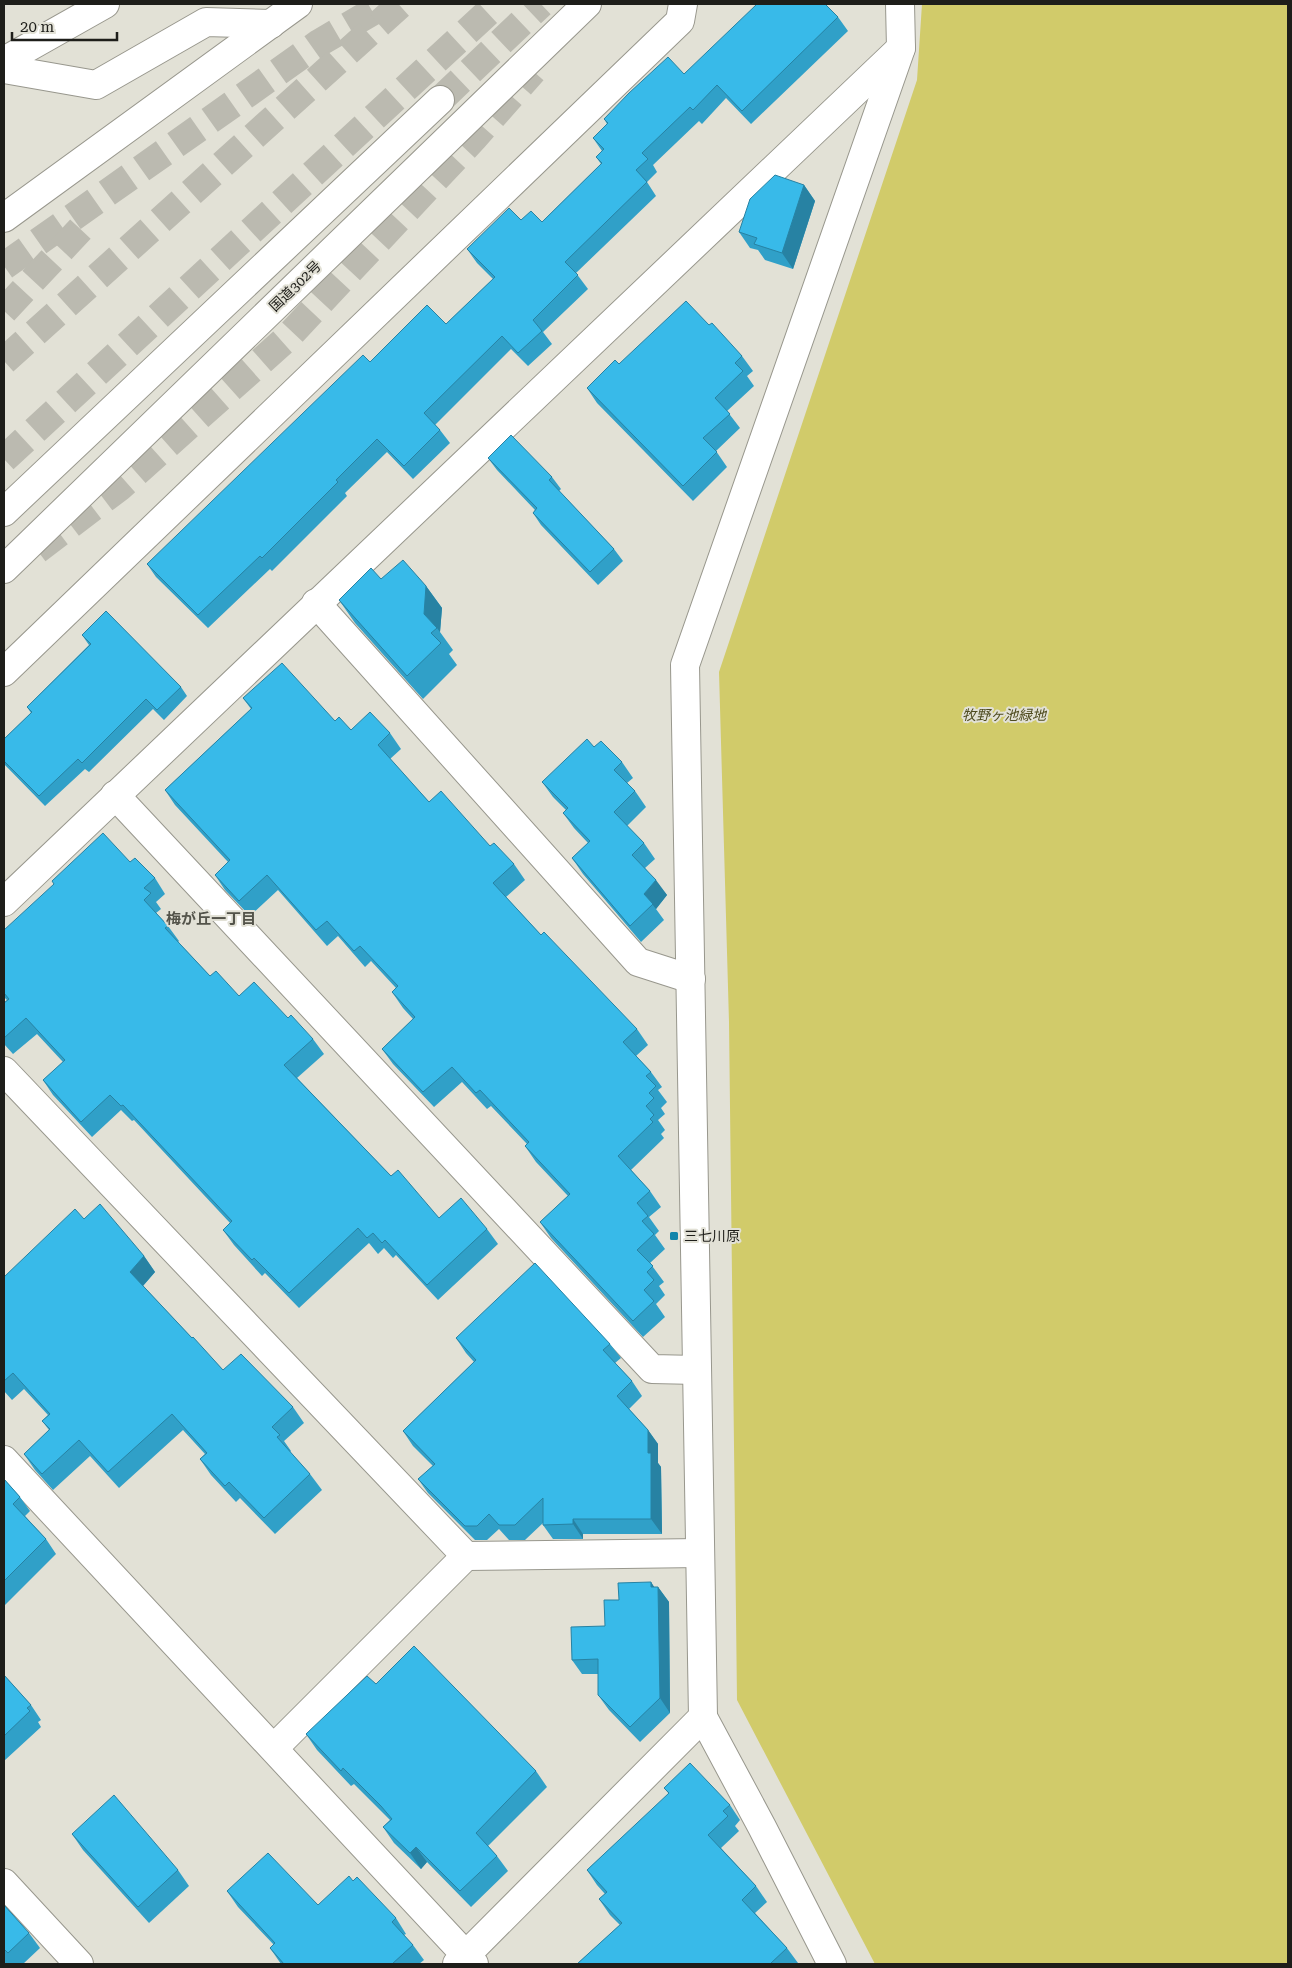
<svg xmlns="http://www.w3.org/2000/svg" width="1292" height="1968" viewBox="0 0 1292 1968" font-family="'Roboto Serif','Noto Sans JP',serif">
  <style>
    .green { fill: #d1cb6a }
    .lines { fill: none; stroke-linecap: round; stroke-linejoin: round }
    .motorway-tunnel { stroke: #bbbab0; stroke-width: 28; stroke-dasharray: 28 14; stroke-linecap: butt }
    .minor-casing { stroke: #98978d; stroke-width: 30 }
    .tertiary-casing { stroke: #98978d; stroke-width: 30 }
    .trunk-casing { stroke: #98978d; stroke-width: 30 }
    .motorway-casing { stroke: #98978d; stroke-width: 30 }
    .minor { stroke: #fff; stroke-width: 28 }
    .tertiary { stroke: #fff; stroke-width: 28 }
    .trunk { stroke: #fff; stroke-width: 28 }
    .motorway { stroke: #fff; stroke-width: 28 }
    .wall { fill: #30a0c8 }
    .shaded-wall { fill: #2782a3 }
    .building { fill: #38bae9; stroke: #2782a3 }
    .poi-dot { fill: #1185ab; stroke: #e2e1d6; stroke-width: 2 }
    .labels { text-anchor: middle; stroke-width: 4; stroke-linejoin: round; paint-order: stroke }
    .street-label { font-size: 14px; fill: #1e1e1a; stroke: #e2e1d6 }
    .park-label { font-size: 14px; font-style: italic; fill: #4f4c20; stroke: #e2e1d6 }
    .poi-label { font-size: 14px; fill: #1e1e1a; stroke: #e2e1d6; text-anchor: start }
    .neighbourhood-label { font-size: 15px; font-weight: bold; fill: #53534a; stroke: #e2e1d6 }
  </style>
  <rect width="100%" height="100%" fill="#e2e1d6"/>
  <polygon class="green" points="922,4 1288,4 1288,1964 875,1964 737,1700 729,1022 719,672 917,80"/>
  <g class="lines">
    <g class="motorway-tunnel">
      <polyline points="440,100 541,4"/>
      <polyline points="4,266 319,43 377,9"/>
      <polyline points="4,311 88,221"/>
      <polyline points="4,361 401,4"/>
      <polyline points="4,459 497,4"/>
      <polyline points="37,550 120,487 286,339 474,138 533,71"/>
    </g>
    <g class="minor-casing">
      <g id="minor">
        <polyline points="4,61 105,4"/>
        <polyline points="4,69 96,85 206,22 271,24"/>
        <polyline points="316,603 638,962 691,979"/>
        <polyline points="4,672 680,21 683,4"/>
        <polyline points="115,795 652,1369 697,1370"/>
        <polyline points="4,902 901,48"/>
        <polyline points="4,1071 466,1556 700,1553"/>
        <polyline points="4,1460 474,1964"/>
        <polyline points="703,1717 762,1827 832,1964"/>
        <polyline points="274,1748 466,1556"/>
        <polyline points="4,1883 79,1964"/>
      </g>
    </g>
    <g class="tertiary-casing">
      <polyline id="tertiary" points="457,1964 703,1717 685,665 901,48 900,4"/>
    </g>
    <g class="trunk-casing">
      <g id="trunk">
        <polyline points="4,218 298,4"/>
        <polyline points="4,569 587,4"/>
      </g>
    </g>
    <g class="motorway-casing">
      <polyline id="motorway" points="4,512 440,100"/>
    </g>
    <use href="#minor" class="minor"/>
    <use href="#tertiary" class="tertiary"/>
    <use href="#trunk" class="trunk"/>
    <use href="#motorway" class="motorway"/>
  </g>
  <g class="wall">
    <polygon points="838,17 848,31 751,124 726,98 702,124 699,121 653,165 657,172 647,182 656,196 576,273 588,289 543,332 552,344 528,366 511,349 435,425 440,430 450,443 413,479 387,452 345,493 347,496 272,571 270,569 208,628 156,577 147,564 370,362 446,324 493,279 477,263 467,249 521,220 542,222 601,164 596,157 602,151 593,138 607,124 604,119 684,74"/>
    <polygon points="804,185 815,201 793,269 765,260 758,250 750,248 739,232"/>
    <polygon points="709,325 742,356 753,371 747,376 754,386 727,411 740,428 716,451 727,467 693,501 597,403 587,388 619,364"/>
    <polygon points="488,458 552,477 561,489 559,491 614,549 623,561 598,585 541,525 533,513 535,510 497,470"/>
    <polygon points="381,579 426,586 442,608 440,632 453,650 449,654 457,665 423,699 355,623 339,600"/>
    <polygon points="82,635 181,687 187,696 164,720 153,709 89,772 85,769 45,806 4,764 4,739 31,713 27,707 89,645"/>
    <polygon points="243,698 335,721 351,730 390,733 401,749 390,759 429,802 514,864 525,880 506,897 541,935 637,1029 648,1045 636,1056 651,1072 662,1087 658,1090 667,1102 661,1108 665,1114 658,1120 665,1130 661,1134 664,1138 631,1170 650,1191 661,1207 649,1217 659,1231 655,1235 665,1249 650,1263 664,1282 659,1286 665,1295 656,1304 665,1317 643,1337 551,1238 540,1222 568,1196 536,1162 525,1146 527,1144 491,1106 487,1109 462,1082 434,1107 393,1064 382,1049 413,1019 403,1008 392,992 396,988 371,961 365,967 338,936 327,946 278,890 250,916 225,890 215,875 228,862 175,805 165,790 251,709"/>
    <polygon points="594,747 622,762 633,778 627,783 635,791 646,807 627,826 644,843 655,859 645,868 667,895 656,909 664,920 641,942 583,874 572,858 588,843 574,828 563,813 566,810 553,797 542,782"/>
    <polygon points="130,862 155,878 165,894 156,902 161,909 156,913 168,926 179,941 178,942 210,976 239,996 288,1018 313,1039 324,1054 297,1078 391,1176 439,1218 487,1229 498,1244 438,1300 396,1255 393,1258 384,1248 378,1254 369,1243 299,1308 265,1273 262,1276 234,1245 223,1230 230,1223 134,1120 132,1121 121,1110 92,1137 53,1095 43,1080 63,1062 37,1034 13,1054 4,1044 4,1003 7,1000 4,997 4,930"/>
    <polygon points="84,1219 144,1256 155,1272 143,1286 192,1338 223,1370 293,1407 304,1423 284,1441 291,1451 290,1452 310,1474 322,1490 275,1534 240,1498 236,1502 211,1475 200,1459 205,1454 183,1430 119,1488 90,1456 53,1490 35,1470 24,1454 49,1430 42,1421 48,1415 24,1389 12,1400 4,1391 4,1277"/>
    <polygon points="456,1338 610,1344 621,1358 615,1363 632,1381 642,1396 629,1409 648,1430 658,1444 658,1463 661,1467 662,1534 583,1534 583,1539 553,1539 543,1525 543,1523 525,1540 509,1540 499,1529 487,1540 475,1540 428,1493 418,1479 433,1466 413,1446 403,1431 474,1362 466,1353"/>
    <polygon points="4,1479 20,1497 30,1511 25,1516 46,1539 56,1554 4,1606"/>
    <polygon points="651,1582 654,1587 658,1587 669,1602 670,1713 640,1742 609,1710 598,1695 598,1674 582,1674 572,1660 605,1626 619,1600"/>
    <polygon points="4,1675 31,1705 41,1720 38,1722 41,1727 4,1761"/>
    <polygon points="376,1684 536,1771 547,1787 488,1846 497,1856 508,1871 471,1907 427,1862 421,1869 394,1843 383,1827 390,1820 354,1784 351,1786 317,1750 306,1734"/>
    <polygon points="664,1788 730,1805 740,1820 735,1826 739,1831 721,1848 756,1886 767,1902 755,1913 787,1948 798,1963 797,1964 577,1964 620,1925 610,1915 599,1899 605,1894 597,1885 587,1870 669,1794"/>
    <polygon points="72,1834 178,1870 189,1886 149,1923 83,1850"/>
    <polygon points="353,1881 396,1918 406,1934 404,1935 413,1945 424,1960 419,1964 281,1964 270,1948 274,1945 238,1907 227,1891 318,1905"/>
    <polygon points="4,1905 29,1933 40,1948 23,1964 4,1964"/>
  </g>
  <g class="shaded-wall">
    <polygon points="804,185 815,201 793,269 782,253"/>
    <polygon points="426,586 442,608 440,632 437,628 424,614"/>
    <polygon points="656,880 667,895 656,909 644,894"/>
    <polygon points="144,1256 155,1272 141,1288 130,1272"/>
    <polygon points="648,1430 658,1444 658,1463 661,1467 662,1534 651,1519 648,1453"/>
    <polygon points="573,1519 583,1534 583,1539 573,1524"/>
    <polygon points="651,1582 658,1593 658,1587 669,1602 670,1713 660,1698"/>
    <polygon points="416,1847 427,1862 421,1869 410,1853"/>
  </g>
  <g class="building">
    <polygon points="757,4 825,4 838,17 742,111 717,85 693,110 690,107 642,153 648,159 636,170 647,182 565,262 578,275 533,320 542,331 518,353 502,336 424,413 440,430 404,466 377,439 336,480 338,482 262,558 260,556 198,615 147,564 363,355 370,362 427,305 446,324 495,277 467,249 509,208 521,220 531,211 542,222 602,163 596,157 604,149 593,138 608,123 604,119 629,93 668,57 684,74"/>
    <polygon points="775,175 804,185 782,253 754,244 757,238 739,232 750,199"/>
    <polygon points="686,301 709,325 712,323 742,356 735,363 743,371 715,398 730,414 703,438 717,452 683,486 587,388 615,360 619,364"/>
    <polygon points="511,435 552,477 549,480 614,549 590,572 533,513 537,508 488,458"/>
    <polygon points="403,560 426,586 424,614 437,628 431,633 441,643 407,676 339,600 371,568 381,579"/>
    <polygon points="106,611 181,687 157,710 146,699 82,763 78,759 39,796 4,761 4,739 32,712 27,707 91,644 82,635"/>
    <polygon points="282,663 335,721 339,717 351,730 370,712 390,733 378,745 429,802 441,791 490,846 494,843 514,864 493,883 541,935 544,932 637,1029 623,1042 651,1072 646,1076 656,1086 649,1093 654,1098 646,1106 654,1115 650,1119 653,1122 618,1156 650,1191 637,1203 648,1216 642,1221 654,1234 637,1250 653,1266 647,1272 654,1280 644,1290 654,1301 633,1321 540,1222 570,1194 525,1146 529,1142 480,1090 476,1093 452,1067 423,1092 382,1049 415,1017 392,992 398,986 360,946 354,951 327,921 316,930 267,875 239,901 215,875 230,860 165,790 252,708 243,698"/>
    <polygon points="587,739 594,747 601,741 622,762 614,770 635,791 614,812 644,843 632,855 656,880 644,894 653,904 630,926 572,858 590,841 563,813 568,808 542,782"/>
    <polygon points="103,833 130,862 135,858 155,878 144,888 151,893 144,900 168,926 165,928 210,976 216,971 239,996 254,982 288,1018 291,1015 313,1039 284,1065 391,1176 398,1170 439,1218 461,1198 487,1229 427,1285 385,1240 382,1243 373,1233 367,1238 358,1228 289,1293 254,1258 252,1260 223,1230 232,1221 123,1105 121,1106 110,1095 81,1122 43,1080 65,1060 26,1018 4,1038 4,1003 9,999 4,993 4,930 54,884 52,881"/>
    <polygon points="100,1204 144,1256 130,1272 192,1338 193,1337 223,1370 241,1354 293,1407 272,1427 280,1435 277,1437 310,1474 264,1518 229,1482 225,1486 200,1459 207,1453 172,1414 108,1472 79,1440 42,1474 24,1454 50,1429 42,1421 50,1414 13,1373 4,1381 4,1277 75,1209 84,1219"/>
    <polygon points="535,1263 610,1344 603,1350 632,1381 617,1396 648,1430 648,1453 651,1453 651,1519 573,1519 573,1524 543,1525 543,1498 515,1525 499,1525 489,1514 477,1526 465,1526 418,1479 435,1464 403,1431 476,1360 456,1338"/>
    <polygon points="4,1479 20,1497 13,1504 46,1539 4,1581"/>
    <polygon points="651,1582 651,1587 658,1587 660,1698 630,1727 598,1695 598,1659 572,1660 571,1627 605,1626 604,1600 619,1600 618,1583"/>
    <polygon points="414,1646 536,1771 476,1833 497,1856 460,1891 416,1847 410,1853 383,1827 392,1819 381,1806 343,1768 341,1771 306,1734 367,1676 376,1684"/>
    <polygon points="4,1675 31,1705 27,1708 30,1711 4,1736"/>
    <polygon points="690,1763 730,1805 723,1811 728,1816 708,1835 756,1886 742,1900 787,1948 770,1964 577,1964 622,1923 599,1899 607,1892 587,1870 669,1793 664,1788"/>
    <polygon points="114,1795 178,1870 138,1907 72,1834"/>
    <polygon points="268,1853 318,1905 349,1876 353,1881 357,1877 396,1918 392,1922 413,1945 392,1964 284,1964 270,1948 275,1943 227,1891"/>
    <polygon points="4,1905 29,1933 8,1953 5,1950 4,1951"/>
  </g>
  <rect class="poi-dot" x="669" y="1231" width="10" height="10" rx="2.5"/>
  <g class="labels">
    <g class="street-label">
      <text transform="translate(295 286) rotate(-44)" y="5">国道302号</text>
    </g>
    <g class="park-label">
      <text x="1004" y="720">牧野ヶ池緑地</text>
    </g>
    <g class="poi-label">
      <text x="684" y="1241">三七川原</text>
    </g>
    <g class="neighbourhood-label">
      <text x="211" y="924">梅が丘一丁目</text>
    </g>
  </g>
  <rect width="1292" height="1968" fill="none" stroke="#1e1e1a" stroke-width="10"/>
  <path d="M12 32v8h105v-8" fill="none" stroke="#1e1e1a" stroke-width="2.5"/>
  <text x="20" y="32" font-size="15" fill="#1e1e1a" stroke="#e2e1d6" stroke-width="4" paint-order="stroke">20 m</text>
</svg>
